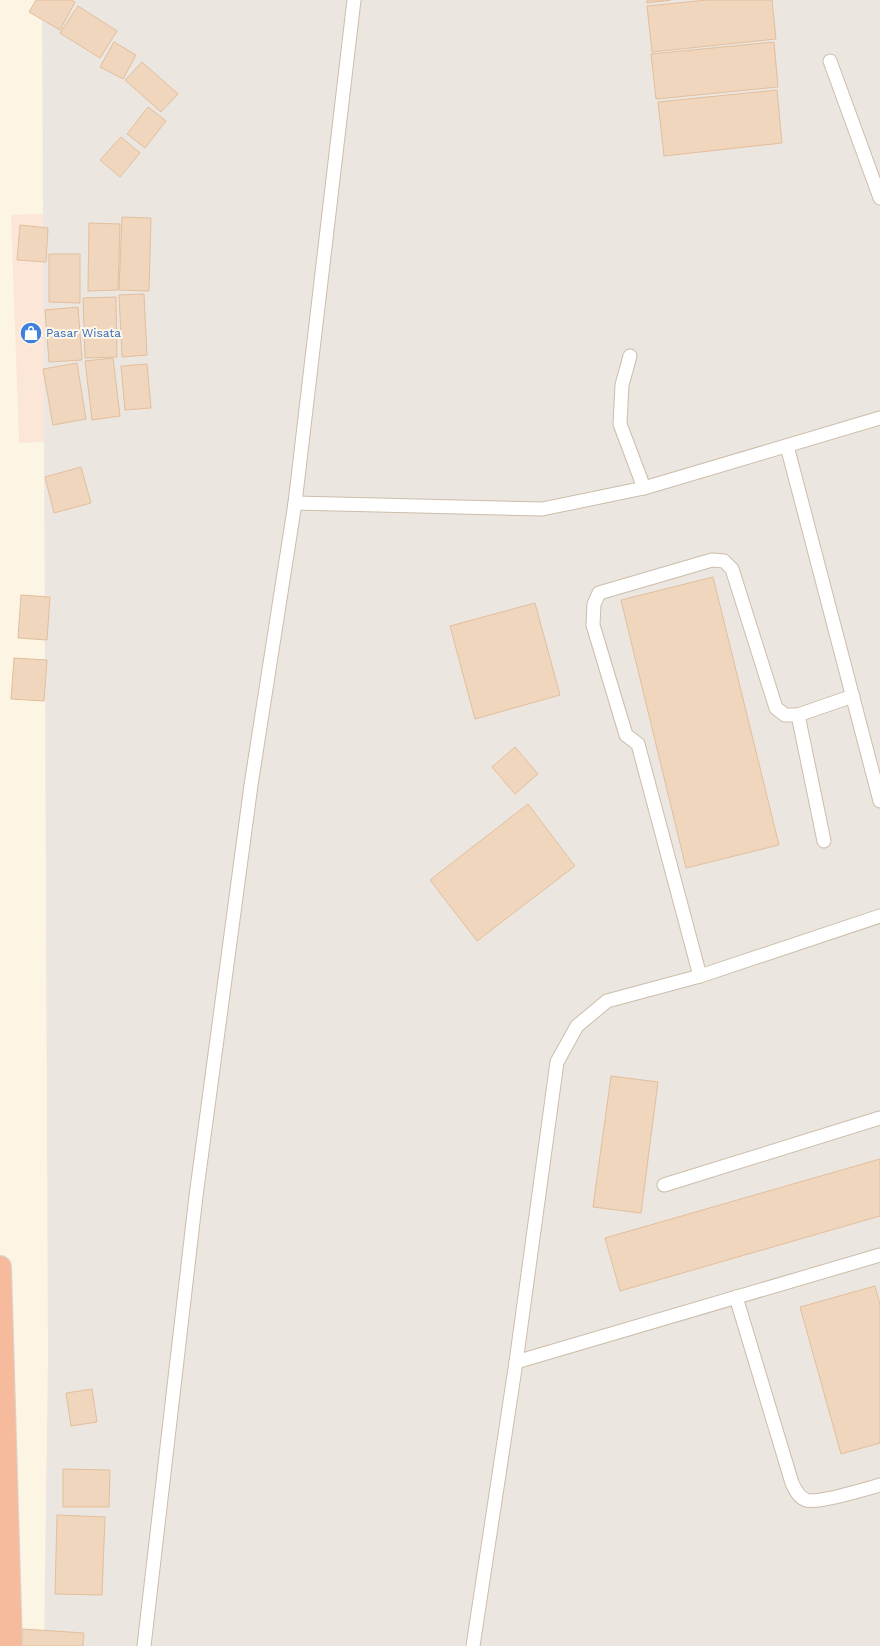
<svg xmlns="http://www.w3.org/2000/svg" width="880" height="1646" viewBox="0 0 880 1646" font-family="'Work Sans',sans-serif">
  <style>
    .commercial { fill: #fce6d8; fill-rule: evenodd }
    .industrial { fill: #ebe6df }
    .building { fill: #f0d6bc; stroke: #e3be9d }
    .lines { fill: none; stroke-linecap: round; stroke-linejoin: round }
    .lane-casing { stroke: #cdbdab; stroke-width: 15 }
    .highway-casing { stroke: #dbd5d0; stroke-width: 24 }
    .lane { stroke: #fff; stroke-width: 13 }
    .highway { stroke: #f5bb9c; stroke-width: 22 }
    .labels { text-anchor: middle; stroke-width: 4; stroke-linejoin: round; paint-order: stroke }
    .shop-label { font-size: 12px; fill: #366cbe; stroke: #fff8ea; text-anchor: start }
  </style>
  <rect width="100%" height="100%" fill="#fcf5e4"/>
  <path class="commercial" d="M171,208L179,436L19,443L11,215ZM20,226L48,228L46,262L17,260Z"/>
  <polygon class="industrial" points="42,0 880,0 880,1646 44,1646 48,1359"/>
  <g class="building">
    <polygon points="36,0 71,0 75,2 60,30 29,12"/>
    <polygon points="647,0 671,0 647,3"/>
    <polygon points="707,0 772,0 776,39 652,52 647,6"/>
    <polygon points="78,6 117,31 100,58 60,33"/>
    <polygon points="114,42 136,55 123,79 100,67"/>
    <polygon points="774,42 778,87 656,99 651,54"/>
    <polygon points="142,62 178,94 161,112 125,80"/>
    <polygon points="777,90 782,143 664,156 658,102"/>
    <polygon points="148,107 166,121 145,148 127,134"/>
    <polygon points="121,137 140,153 120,177 100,160"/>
    <polygon points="122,217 151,218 149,291 119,290"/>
    <polygon points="89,223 120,224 118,290 88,291"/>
    <polygon points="20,225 48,228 46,262 17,260"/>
    <polygon points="49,254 80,254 80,303 49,302"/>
    <polygon points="144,294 147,355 122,357 119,295"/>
    <polygon points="116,297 117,357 85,358 83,298"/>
    <polygon points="78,307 82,360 49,362 45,310"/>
    <polygon points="113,358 120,416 92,420 85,361"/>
    <polygon points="77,363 86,419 53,425 43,369"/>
    <polygon points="147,364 151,408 125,410 121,366"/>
    <polygon points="81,467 91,503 54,513 45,477"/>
    <polygon points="713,577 779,845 686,868 621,600"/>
    <polygon points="21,595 50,597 47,640 18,638"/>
    <polygon points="535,603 560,695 475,719 450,626"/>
    <polygon points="14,658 47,660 44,701 11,699"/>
    <polygon points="515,747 538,774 515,794 492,767"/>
    <polygon points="528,804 575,866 477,941 430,880"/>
    <polygon points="611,1076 658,1082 641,1213 593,1207"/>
    <polygon points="880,1159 880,1216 620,1291 605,1238"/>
    <polygon points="875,1286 880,1304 880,1443 841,1454 800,1307"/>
    <polygon points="92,1389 97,1422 71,1426 66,1393"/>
    <polygon points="63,1469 110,1470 109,1507 63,1507"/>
    <polygon points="57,1515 105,1517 102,1595 55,1594"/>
    <polygon points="23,1629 84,1633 83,1646 22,1646"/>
  </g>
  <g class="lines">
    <g class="lane-casing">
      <g id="lane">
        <polyline points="830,61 880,198"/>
        <polyline points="630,356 622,385 620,424 644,488"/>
        <polyline points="787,446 880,801"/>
        <polyline points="295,503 542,509 644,488 880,418"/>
        <polyline points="798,715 824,841"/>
        <polyline points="700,976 638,744 626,735 593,625 594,604 599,593 712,560 724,561 732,569 776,708 785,715 798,715 853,696"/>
        <polyline points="664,1185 880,1118"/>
        <path d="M736,1297L792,1483C795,1489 798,1497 806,1500C817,1504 866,1489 880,1485"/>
        <polyline points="516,1362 880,1255"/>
        <polyline points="144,1646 196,1196 251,785 295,503 354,0"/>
        <polyline points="473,1646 516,1362 557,1062 577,1026 607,1001 700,976 880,916"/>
      </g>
    </g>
    <g class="highway-casing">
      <polyline id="highway" points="0,1267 11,1646"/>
    </g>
    <use href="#lane" class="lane"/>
    <use href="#highway" class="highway"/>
  </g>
  <defs>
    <g id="shop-disc" transform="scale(1.15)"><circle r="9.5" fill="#3f7fe0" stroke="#fff8ea"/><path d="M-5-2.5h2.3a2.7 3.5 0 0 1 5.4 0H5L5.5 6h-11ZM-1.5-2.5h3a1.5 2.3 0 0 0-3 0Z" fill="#fff"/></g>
  </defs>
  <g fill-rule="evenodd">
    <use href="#shop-disc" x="31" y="333"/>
  </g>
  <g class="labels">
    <g class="shop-label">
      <text x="46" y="337">Pasar Wisata</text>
    </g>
  </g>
</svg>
